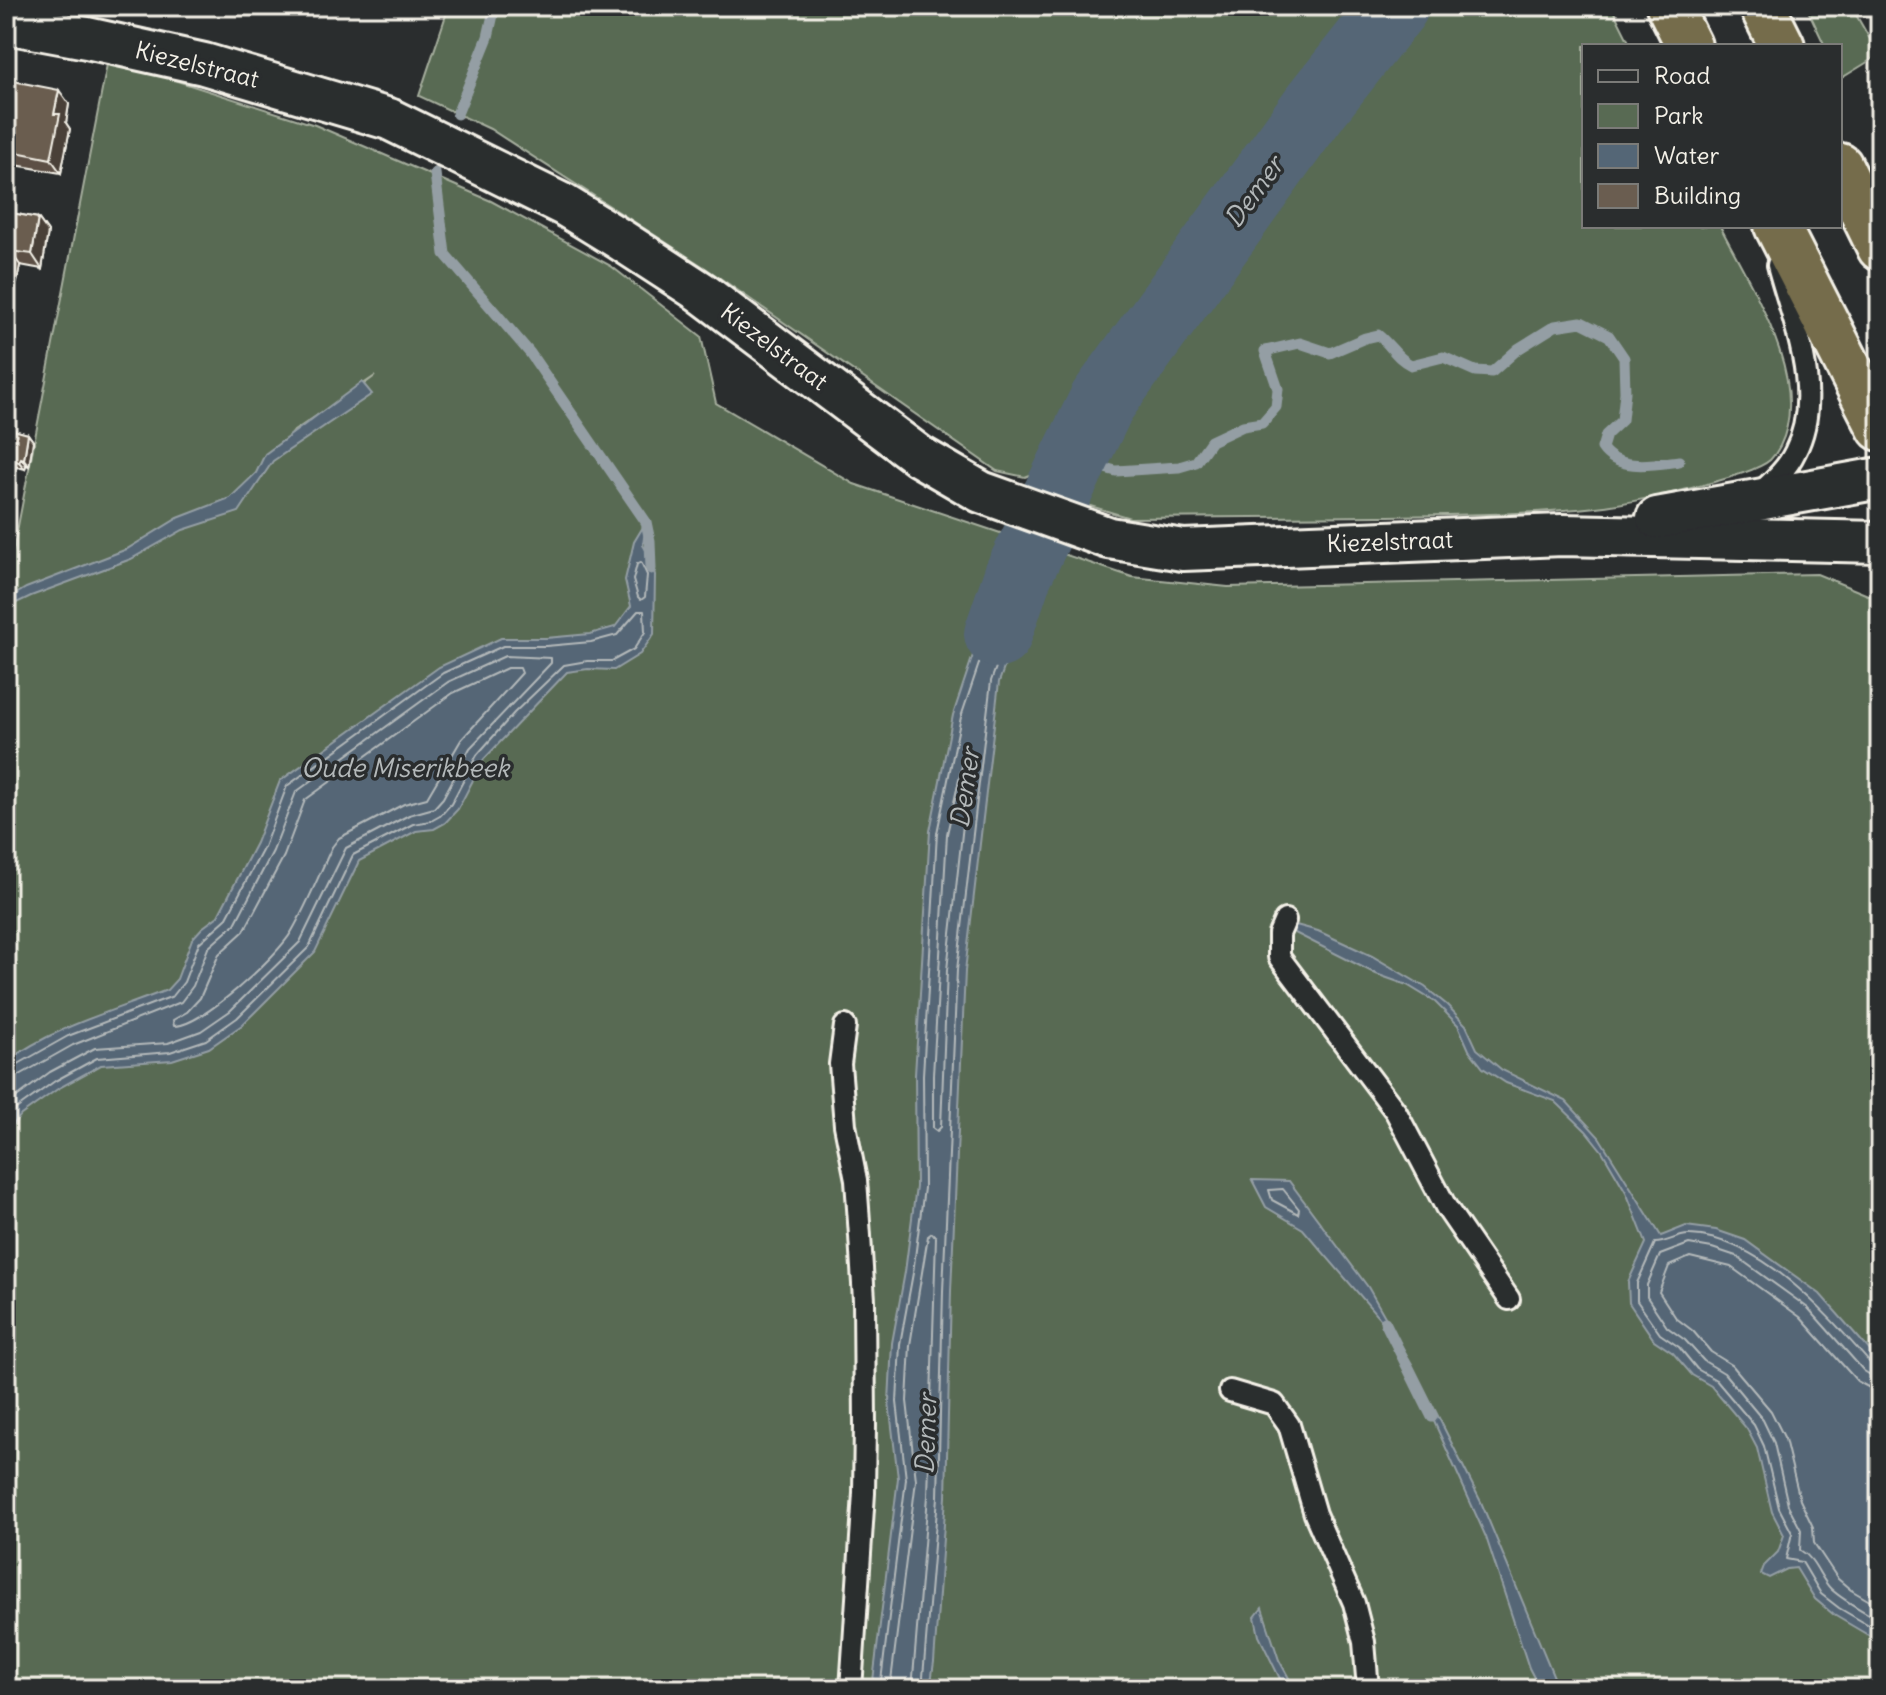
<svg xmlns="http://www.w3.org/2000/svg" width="1886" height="1695" viewBox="0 0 1886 1695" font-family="Delius,sans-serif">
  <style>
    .green { fill: #586a53; stroke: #a6ae9e; stroke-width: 2; fill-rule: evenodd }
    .water { fill: #546676; stroke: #949ea4; stroke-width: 2 }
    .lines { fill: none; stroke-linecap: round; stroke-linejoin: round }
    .shore { stroke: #b4b9ba; stroke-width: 2 }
    .stream { stroke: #949ea4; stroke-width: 11 }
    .river { stroke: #546676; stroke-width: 68 }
    .lane-casing { stroke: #f4f1e8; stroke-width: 26 }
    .street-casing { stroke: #f4f1e8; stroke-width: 46 }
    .highway-casing { stroke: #f4f1e8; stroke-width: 50 }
    .lane { stroke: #2a2d2e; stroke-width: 20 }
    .street { stroke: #2a2d2e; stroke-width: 40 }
    .highway { stroke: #746c4b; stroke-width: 44 }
    .wall { fill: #5b5045; stroke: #f4f1e8; stroke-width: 2 }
    .shaded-wall { fill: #4a4138; stroke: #f4f1e8; stroke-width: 2 }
    .building { fill: #6a5d50; stroke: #f4f1e8; stroke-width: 2 }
    .labels { text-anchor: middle; stroke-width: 7; stroke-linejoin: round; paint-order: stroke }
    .street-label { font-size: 24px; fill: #f4f1e8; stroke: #2a2d2e }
    .water-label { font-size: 26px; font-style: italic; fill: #b4b9ba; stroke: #2a2d2e }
  </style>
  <rect width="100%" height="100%" fill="#2a2d2e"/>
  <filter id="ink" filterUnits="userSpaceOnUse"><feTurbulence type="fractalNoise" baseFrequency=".0125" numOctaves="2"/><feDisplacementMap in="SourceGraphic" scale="16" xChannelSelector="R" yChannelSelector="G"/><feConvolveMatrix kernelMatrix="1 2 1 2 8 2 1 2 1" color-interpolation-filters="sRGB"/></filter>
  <g filter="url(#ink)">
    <g class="green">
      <polygon points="449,6 1362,6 1142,312 1066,424 1042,470 1025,477 997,471 707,269 490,129 419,96"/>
      <path d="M1430,6H1611L1631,46H1584V226H1720C1749,283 1813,381 1780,446C1778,450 1773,457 1770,460C1750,478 1626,504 1596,507C1523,515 1451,515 1378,516C1296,516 1213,517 1130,518L1087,505L1088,483L1095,453L1112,421L1180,327Z"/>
      <polygon points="1806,6 1851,6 1879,55 1840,79 1840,46 1825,46"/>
      <path d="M108,59L315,125L491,201L611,266L701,336L716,403L854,484L1132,577L1228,587L1817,574L1880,600V1689H6V554L13,552ZM375,376L284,444L294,431Z"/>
    </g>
    <g class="water">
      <polygon points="362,382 372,394 273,461 239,512 183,530 131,559 31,596 6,608 6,600 26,588 127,549 178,518 230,498 256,473 265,454"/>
      <path d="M646,522L643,545L650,557L655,575L654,634L640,654L614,670L588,669L567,672L484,759L458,809L445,823L434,829L416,831L359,861L315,952L242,1025L209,1048L172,1060L101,1065L59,1088L21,1115L6,1134V1062C53,1027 113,1011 167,990L177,979L192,939L202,928L218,916L256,843L280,781L439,667L501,638H546L590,634L615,627L631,606L625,580L634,542Z"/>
      <polygon points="1020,545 1045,553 999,682 965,971 951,1291 946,1497 934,1662 930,1689 872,1689 898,1478 889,1402 892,1343 905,1272 916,1187 915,1075 930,831 953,715 982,628"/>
      <polygon points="1296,925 1318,931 1372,956 1425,987 1447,1005 1466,1025 1477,1049 1502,1070 1566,1101 1599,1137 1661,1236 1686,1226 1716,1230 1745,1240 1820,1294 1880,1362 1880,1642 1834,1615 1815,1599 1796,1568 1787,1569 1769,1578 1761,1574 1764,1566 1778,1552 1784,1535 1772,1512 1757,1448 1747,1429 1711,1386 1692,1375 1673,1353 1654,1340 1629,1303 1628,1282 1646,1243 1626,1192 1602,1151 1586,1131 1555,1101 1506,1083 1483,1068 1469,1050 1458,1025 1435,1002 1407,985 1376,974 1293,932"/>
      <polygon points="1252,1180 1289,1181 1368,1287 1412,1364 1481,1502 1559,1689 1540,1689 1529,1668 1486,1537 1428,1408 1389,1329 1303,1229 1266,1207"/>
      <polygon points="1262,1608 1279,1660 1295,1689 1285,1689 1259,1636 1255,1617"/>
    </g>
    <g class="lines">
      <g class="shore">
        <polygon points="641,562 647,575 645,597 641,600 638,597 633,580 637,564"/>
        <path d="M507,668H520L522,673L461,740L427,798L404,804L339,838L332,847C319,875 307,905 292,931C278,956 201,1027 174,1026L173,1020L187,1012L200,998L219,954L244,931L284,856L305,800L453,693Z"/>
        <polygon points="964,757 968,757 970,761 947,970 941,1127 937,1131 933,1128 933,1075 947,834"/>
        <polyline points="6,1068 13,1067 68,1036 173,996 184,982 199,943 226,919 264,847 287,786 443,673 503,646 546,646 591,642 617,635 638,611 644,611 645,632 634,649 612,661 587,661 564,665 514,713 477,755 451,804 440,816 431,821 413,824 353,855 309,947 237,1018 206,1040 170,1052 97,1058 55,1081 16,1109 6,1121"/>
        <polyline points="6,1078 18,1076 73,1045 181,1002 193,986 208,948 235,924 273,851 296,792 448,682 505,656 551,658 551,663 470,748 443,798 434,808 409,815 346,848 300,942 230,1011 201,1031 168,1043 95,1048 50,1072 6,1105"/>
        <polygon points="1283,1189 1299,1209 1298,1214 1272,1200 1269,1190"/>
        <path d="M1880,1367L1871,1364C1827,1314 1762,1238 1690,1235C1678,1234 1668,1243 1655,1243L1637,1283V1301L1660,1334L1679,1347L1697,1369L1716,1380L1754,1425L1764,1446L1779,1508L1792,1533L1786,1559L1802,1562L1821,1594L1839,1608L1880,1632"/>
        <path d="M1880,1377L1872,1376L1864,1371L1808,1308L1736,1256L1712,1248L1689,1244L1660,1255L1647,1285V1297L1667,1327L1685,1340L1704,1361L1724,1373L1763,1420L1774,1443L1788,1505L1801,1530L1800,1550C1816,1559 1819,1577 1831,1589C1845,1602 1864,1611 1880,1621"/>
        <polyline points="1880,1389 1868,1387 1857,1381 1800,1317 1731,1267 1690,1257 1669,1266 1659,1292 1676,1318 1693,1331 1711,1352 1732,1365 1771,1411 1785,1439 1800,1500 1813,1527 1814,1543 1838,1579 1851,1590 1880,1607"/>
        <polyline points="880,1689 906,1479 897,1402 900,1344 913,1273 924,1188 923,1075 937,833 961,717 990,631 1023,558 1027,556 1032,558 1034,562 991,681 957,970 943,1291 938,1497 922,1689"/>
        <polyline points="890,1689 916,1480 907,1401 910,1345 928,1236 932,1233 936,1237 928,1496 912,1689"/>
      </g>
      <g class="stream">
        <polyline points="457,114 488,37 495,6"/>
        <polyline points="435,173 445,254 530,353 646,522 650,541 651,569"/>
        <path d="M1074,460L1116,471L1179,467L1196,462L1211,441L1243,426L1262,423L1276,407L1278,389L1265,351L1300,343L1330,353L1365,338L1378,335C1391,345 1396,358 1411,365L1443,357L1475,371L1492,372L1518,349L1555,326L1581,322L1609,336L1624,358L1625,392L1622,420L1606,435L1602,448C1618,472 1655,464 1679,461"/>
        <polyline points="1385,1322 1432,1417"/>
      </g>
      <polyline class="river" points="998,634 1018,575 1102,402 1315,107 1395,6"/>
      <g class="lane-casing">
        <g id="lane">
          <path d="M1759,494C1773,481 1787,469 1795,452C1825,394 1793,322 1778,265"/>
          <polyline points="1285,920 1279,934 1279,957 1396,1112 1446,1207 1509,1299"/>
          <polyline points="845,1026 840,1064 845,1125 856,1180 860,1236 864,1300 865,1426 864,1493 851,1689"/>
          <polyline points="1230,1391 1274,1404 1289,1425 1315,1514 1354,1603 1364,1642 1368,1689"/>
        </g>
      </g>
      <g class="street-casing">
        <g id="street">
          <polyline points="6,23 87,38 204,64 389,119 564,205 621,240 701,292 919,456 981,492 1109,538 1183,550 1562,535 1880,542"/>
          <polyline points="1657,518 1880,478"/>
        </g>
      </g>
      <g class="highway-casing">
        <g id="highway">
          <polyline points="1669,6 1689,46"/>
          <polyline points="1762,6 1782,46"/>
          <polyline points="1840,166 1880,248"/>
          <polyline points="1777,226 1880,428"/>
        </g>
      </g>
      <use href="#lane" class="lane"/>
      <use href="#street" class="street"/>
      <use href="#highway" class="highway"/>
    </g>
    <g class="wall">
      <polygon points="249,6 272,6 271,11"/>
      <polygon points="6,77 69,104 66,123 70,129 61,173 15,165 8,210 6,210"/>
      <polygon points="6,212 38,218 48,232 42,269 20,265 17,282 6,280"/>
      <polygon points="6,428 28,434 33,441 29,466 26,465 25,469 6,464"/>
    </g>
    <g class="shaded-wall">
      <polygon points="59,90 69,104 66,123 70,129 61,173 51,159 54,114"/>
      <polygon points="6,151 15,165 8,210 6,208"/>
      <polygon points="38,218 48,232 42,269 32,254"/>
      <polygon points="10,251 20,265 17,282 7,268"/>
      <polygon points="28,434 33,441 29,466 24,459"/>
      <polygon points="21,458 26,465 25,469 19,462"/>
    </g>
    <g class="building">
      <polygon points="6,77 14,78 18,82 59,90 54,114 60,114 51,159 6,150"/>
      <polygon points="6,212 38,218 32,254 10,251 7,268"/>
      <polygon points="6,428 28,434 24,459 21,458 19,462 6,458"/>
    </g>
  </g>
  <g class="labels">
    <g class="street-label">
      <text transform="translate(197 65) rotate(14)" y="8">Kiezelstraat</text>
      <text transform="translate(774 347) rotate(37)" y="8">Kiezelstraat</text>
      <text transform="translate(1390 542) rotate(-2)" y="8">Kiezelstraat</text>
    </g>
    <g class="water-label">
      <text transform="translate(1254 192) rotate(-54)" y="9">Demer</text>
      <text x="405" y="777">Oude Miserikbeek</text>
      <text transform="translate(965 788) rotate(-82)" y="9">Demer</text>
      <text transform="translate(926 1434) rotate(-88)" y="9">Demer</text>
    </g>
  </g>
  <rect width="1886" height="1695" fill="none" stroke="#2a2d2e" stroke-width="32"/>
  <rect x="16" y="16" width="1854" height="1663" fill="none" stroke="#f4f1e8" stroke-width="3" filter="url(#ink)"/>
  <rect x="1582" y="44" width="260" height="184" fill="#2a2d2e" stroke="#7b7b78" stroke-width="2"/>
  <rect x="1598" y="70" width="40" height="12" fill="#2a2d2e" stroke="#7b7b78" stroke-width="2"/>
  <text x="1654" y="84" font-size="24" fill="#f4f1e8">Road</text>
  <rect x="1598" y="104" width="40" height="24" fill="#586a53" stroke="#7b7b78" stroke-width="2"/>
  <text x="1654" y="124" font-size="24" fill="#f4f1e8">Park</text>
  <rect x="1598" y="144" width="40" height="24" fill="#546676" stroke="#7b7b78" stroke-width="2"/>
  <text x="1654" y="164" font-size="24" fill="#f4f1e8">Water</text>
  <rect x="1598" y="184" width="40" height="24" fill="#6a5d50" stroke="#7b7b78" stroke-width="2"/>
  <text x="1654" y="204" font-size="24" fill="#f4f1e8">Building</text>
</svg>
